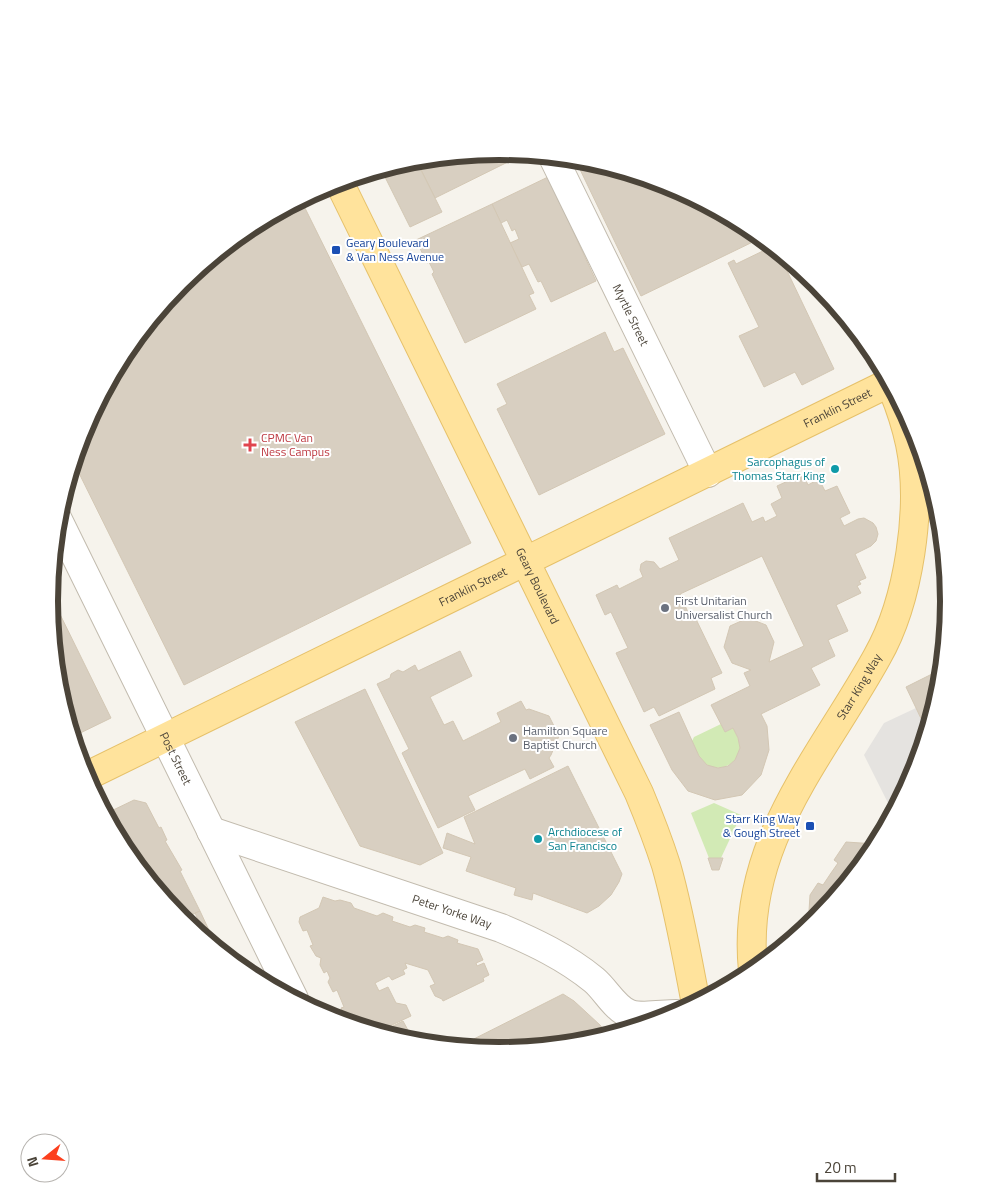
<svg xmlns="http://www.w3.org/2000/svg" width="997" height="1203" viewBox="0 0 997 1203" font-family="'Titillium Web',sans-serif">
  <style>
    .green { fill: #d2eab5 }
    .parking { fill: #e5e3e0 }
    .building { fill: #d8cfc1; stroke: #d3c7b4 }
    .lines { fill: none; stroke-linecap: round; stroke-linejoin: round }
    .minor-casing { stroke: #c2bbae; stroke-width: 30 }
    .major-casing { stroke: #e6c16a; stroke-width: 30 }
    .minor { stroke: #fff; stroke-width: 28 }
    .major { stroke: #ffe39c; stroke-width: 28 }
    .transit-dot { fill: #1a4fb4; stroke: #fff; stroke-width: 2 }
    .health-dot { fill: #e0444e; stroke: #fff; stroke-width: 2 }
    .culture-dot { fill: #0f9aa8; stroke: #fff; stroke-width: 2 }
    .worship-dot { fill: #6b7280; stroke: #fff; stroke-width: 2 }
    .labels { text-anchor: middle; stroke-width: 4; stroke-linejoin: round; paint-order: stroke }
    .transit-label { font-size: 12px; fill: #164399; stroke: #fff; text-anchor: start }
    .street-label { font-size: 12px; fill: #4b4439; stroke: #fff }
    .health-label { font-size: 12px; fill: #be3a42; stroke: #fff; text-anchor: start }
    .culture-label { font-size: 12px; fill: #0d838f; stroke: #fff; text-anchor: end }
    .worship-label { font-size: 12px; fill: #5b616d; stroke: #fff; text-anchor: start }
    .rim { fill: none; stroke: #4b4439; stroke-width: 6 }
  </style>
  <rect width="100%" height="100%" fill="#f6f3ec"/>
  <g class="green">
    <path d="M721,724L725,732L733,728C736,734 739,739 740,746C741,763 719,774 706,764C699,758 695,748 692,741L694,737Z"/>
    <polygon points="714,803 741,815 721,858 709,858 691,813"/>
  </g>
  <polygon class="parking" points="916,708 927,731 914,774 893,813 864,755 884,723"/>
  <g class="building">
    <polygon points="499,152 524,154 435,198 416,160"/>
    <polygon points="575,159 587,160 671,186 749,228 761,238 641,296"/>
    <polygon points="411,160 416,160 442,212 410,227 381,169"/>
    <polygon points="548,177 596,281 551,302 541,281 538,282 529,264 522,267 510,243 519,239 515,229 512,231 507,220 501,223 492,204"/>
    <polygon points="301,200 471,543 184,685 73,461 83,429 125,351 181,283 249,227"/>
    <polygon points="492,204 534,293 529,295 536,309 465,343 432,274 434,272 429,262 427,263 416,240"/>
    <polygon points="768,244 778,252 834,369 802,385 795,372 764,387 739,336 759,327 728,263 734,260 736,264 767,249 765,245"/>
    <polygon points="605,332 614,352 623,348 665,434 539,495 497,409 507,404 497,384"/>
    <polygon points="803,474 808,485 819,479 825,491 837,486 850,513 840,518 844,526 858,519 864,518 873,523 876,527 878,534 876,541 871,546 855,554 866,578 859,581 861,584 857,586 861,593 836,605 848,631 828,640 835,656 811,668 820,685 761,714 767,726 769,750 761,775 742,795 715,800 688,791 672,770 650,725 679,712 699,756 707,765 718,768 728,766 735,760 740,748 738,738 733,728 725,732 711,705 750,686 744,673 751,670 732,663 724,647 730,626 748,618 766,625 774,642 769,662 804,646 762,556 680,594 690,617 694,615 722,673 711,678 715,689 659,716 654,707 644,712 616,653 628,648 611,612 605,615 596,595 617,585 619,589 643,577 640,570 641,564 646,561 654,562 660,569 679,560 669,538 743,503 752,522 763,517 765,522 777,516 771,504 782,498 777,486"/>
    <polygon points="50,594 111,718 72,737 57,689 49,601"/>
    <polygon points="460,651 472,676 430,697 444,725 453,721 463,741 501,722 497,713 521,701 526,710 529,709 549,716 559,736 551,755 549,758 554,767 530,779 525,769 468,796 475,810 438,828 402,753 409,749 377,684 390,678 391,674 398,670 403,672 415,665 418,671"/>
    <polygon points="942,669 940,690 927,731 906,687"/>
    <polygon points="365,689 443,853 420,865 360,846 295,722"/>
    <polygon points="568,766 622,874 619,882 611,895 599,906 587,913 533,893 532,900 514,895 516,888 466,871 471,857 443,848 447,833 475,844 464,817"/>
    <polygon points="134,800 146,803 159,828 161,827 167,840 165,841 182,870 180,871 200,911 181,920 124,851 103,812 106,810 107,813"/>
    <polygon points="846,842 876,844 872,852 816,920 808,927 810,895 818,883 823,885 831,873 838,863 834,860"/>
    <polygon points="708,858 723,858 719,870 712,870"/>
    <polygon points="323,897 335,901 340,900 351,903 354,908 377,916 383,913 393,917 392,921 410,927 415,925 425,928 424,932 443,938 448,936 458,940 457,943 478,949 483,960 476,963 477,966 484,963 489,975 483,978 484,981 443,1001 442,999 435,996 430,986 435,984 428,970 405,963 407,968 403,970 405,974 392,980 389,976 375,983 379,991 388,987 396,1003 406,1005 411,1016 377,1032 353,1025 349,1018 344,1016 341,1008 344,1007 337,990 333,992 328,982 330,978 327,971 324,973 320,965 321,958 316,956 310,946 313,945 307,930 303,931 299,922 300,917 319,908"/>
    <polygon points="200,911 214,941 209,943 195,913"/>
    <polygon points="216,941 222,954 210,944"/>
    <polygon points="563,994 574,1001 600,1025 608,1036 586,1043 498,1051 458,1047"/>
    <polygon points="403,1021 415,1043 379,1033"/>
  </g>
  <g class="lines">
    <g class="minor-casing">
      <g id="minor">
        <path id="s1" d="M553,157L708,473"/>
        <path id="s2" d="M57,518L294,999"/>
        <path id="s3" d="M211,831L501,928C534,942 566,957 594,980C606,990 615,1009 630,1014C642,1018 663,1014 676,1014"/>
      </g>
    </g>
    <g class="major-casing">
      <g id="major">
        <path id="s4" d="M339,182L639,793C649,817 658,840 666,865C679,910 687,957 696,1004"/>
        <path id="s5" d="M85,777L889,383"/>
        <path id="s6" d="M753,971C740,844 820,760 877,657C909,601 923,507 910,444C906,425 900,407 893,390"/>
      </g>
    </g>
    <use href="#minor" class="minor"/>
    <use href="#major" class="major"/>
  </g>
  <g class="transit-dot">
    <rect x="331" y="245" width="10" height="10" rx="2.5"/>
    <rect x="805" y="821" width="10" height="10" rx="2.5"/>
  </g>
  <path class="health-dot" d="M247.5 437.5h5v5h5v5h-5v5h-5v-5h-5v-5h5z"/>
  <g class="culture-dot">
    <circle cx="835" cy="469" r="5"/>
    <circle cx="538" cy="839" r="5"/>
  </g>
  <g class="worship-dot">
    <circle cx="665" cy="608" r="5"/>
    <circle cx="513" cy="738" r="5"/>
  </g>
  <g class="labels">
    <g class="transit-label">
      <text x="346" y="247">Geary Boulevard<tspan x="346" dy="14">&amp; Van Ness Avenue</tspan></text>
      <text x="800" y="823" text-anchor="end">Starr King Way<tspan x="800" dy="14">&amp; Gough Street</tspan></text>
    </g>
    <g class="street-label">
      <text dy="4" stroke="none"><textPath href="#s1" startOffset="176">Myrtle Street</textPath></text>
      <text dy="4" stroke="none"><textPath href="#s5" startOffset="838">Franklin Street</textPath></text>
      <text dy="4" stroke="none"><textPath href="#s4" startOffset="450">Geary Boulevard</textPath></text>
      <text dy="4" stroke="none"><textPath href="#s5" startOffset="432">Franklin Street</textPath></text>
      <text dy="4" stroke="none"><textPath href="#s6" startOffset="310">Starr King Way</textPath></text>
      <text dy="4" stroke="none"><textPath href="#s2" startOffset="268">Post Street</textPath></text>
      <text dy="4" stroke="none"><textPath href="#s3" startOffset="254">Peter Yorke Way</textPath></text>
    </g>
    <g class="health-label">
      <text x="261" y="442">CPMC Van<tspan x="261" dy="14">Ness Campus</tspan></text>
    </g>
    <g class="culture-label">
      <text x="825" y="466">Sarcophagus of<tspan x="825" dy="14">Thomas Starr King</tspan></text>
      <text x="548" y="836" text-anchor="start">Archdiocese of<tspan x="548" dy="14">San Francisco</tspan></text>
    </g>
    <g class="worship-label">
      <text x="675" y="605">First Unitarian<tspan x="675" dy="14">Universalist Church</tspan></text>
      <text x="523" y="735">Hamilton Square<tspan x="523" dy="14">Baptist Church</tspan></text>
    </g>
  </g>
  <path d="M0 0H997V1203H0ZM58 601a441 441 0 1 1 882 0a441 441 0 1 1-882 0Z" fill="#fff" fill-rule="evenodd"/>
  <path class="rim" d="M58 601a441 441 0 1 1 882 0a441 441 0 1 1-882 0Z"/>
  <g transform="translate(45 1158) rotate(253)"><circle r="24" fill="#ffffff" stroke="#b7b4b0"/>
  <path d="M0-4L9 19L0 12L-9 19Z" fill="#fc3f1d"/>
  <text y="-8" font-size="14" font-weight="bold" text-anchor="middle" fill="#4b4439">N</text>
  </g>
  <path d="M817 1173v8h78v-8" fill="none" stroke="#4b4439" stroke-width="2.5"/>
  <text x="824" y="1173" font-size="15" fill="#4b4439" stroke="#ffffff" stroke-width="4" paint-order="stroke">20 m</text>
</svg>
